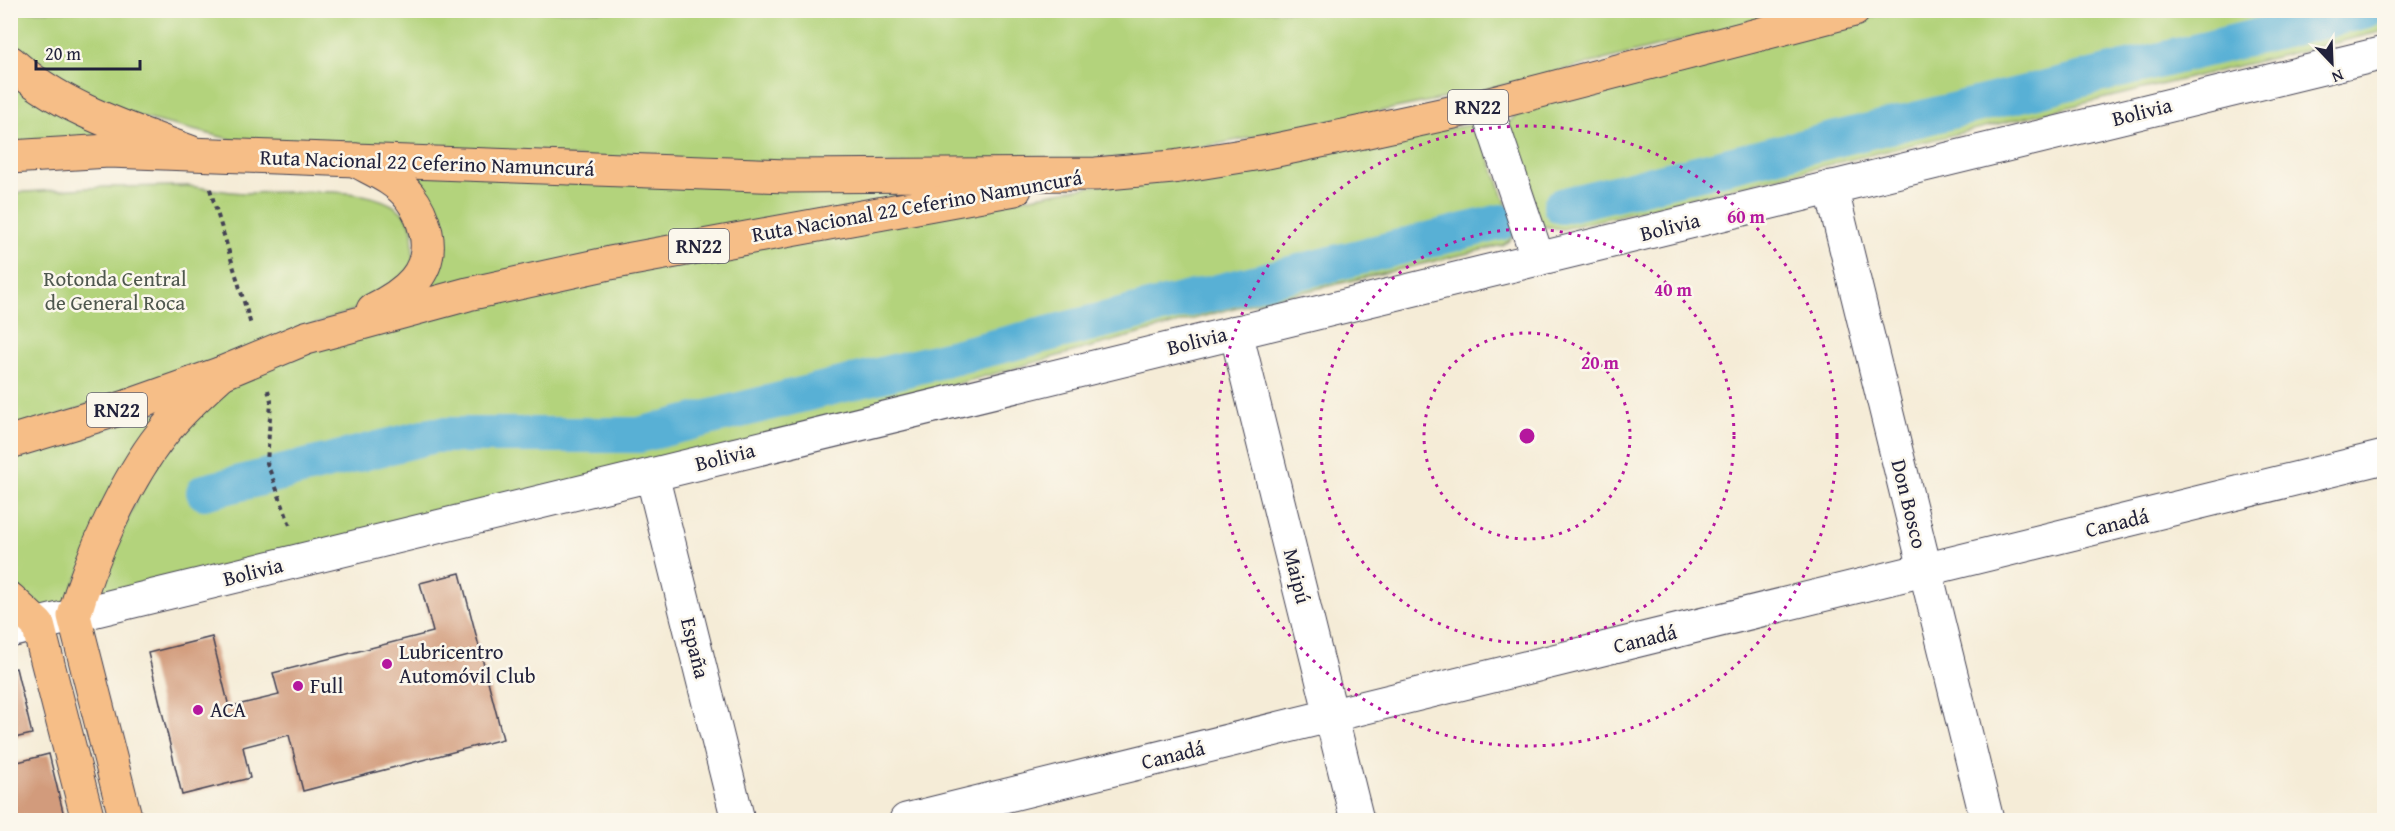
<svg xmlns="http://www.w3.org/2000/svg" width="2395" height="831" viewBox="0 0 2395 831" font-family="'Gentium Book Plus',serif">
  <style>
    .green { fill: #b3d37b; stroke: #6a7a5b; stroke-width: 1.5 }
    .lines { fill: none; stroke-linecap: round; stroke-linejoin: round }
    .canal { stroke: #58b0d5; stroke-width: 36 }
    .building { fill: #d29b7b }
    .minor-casing { stroke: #424052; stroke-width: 35 }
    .major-casing { stroke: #424052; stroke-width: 35 }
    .highway-casing { stroke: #424052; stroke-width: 35 }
    .path { stroke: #424052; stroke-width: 4; stroke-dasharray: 4.5 4.5; stroke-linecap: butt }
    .minor { stroke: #fff; stroke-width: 33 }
    .major { stroke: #f6be87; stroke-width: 33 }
    .highway { stroke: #f6be87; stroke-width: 33 }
    .ring { fill: none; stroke: #b5179e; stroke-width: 3; stroke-dasharray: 3 6 }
    .poi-dot { fill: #b5179e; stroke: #fbf7ec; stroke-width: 2 }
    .labels { text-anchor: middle; stroke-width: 5; stroke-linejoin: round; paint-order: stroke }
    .shield { fill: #fbf7ec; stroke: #636270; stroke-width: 1.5 }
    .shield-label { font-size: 20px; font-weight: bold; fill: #22223b }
    .street-label { font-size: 21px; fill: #22223b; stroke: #fbf7ec }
    .park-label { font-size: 21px; fill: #4e574e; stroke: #fbf7ec }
    .poi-label { font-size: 21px; fill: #22223b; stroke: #fbf7ec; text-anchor: start }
    .centre { fill: #b5179e; stroke: #fbf7ec; stroke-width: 3 }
    .ring-label { font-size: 18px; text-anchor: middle; font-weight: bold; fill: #b5179e; stroke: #fbf7ec; stroke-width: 5; stroke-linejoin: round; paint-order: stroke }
  </style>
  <rect width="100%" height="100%" fill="#fbf7ec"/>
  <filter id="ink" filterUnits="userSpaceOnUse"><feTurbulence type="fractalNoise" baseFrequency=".0167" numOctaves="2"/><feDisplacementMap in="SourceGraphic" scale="12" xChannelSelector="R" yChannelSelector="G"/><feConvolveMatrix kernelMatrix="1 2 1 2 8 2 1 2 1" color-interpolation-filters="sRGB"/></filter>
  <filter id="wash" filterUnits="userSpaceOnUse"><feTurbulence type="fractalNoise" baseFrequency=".008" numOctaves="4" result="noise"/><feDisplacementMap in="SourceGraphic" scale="24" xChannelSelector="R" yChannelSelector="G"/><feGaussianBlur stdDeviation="1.35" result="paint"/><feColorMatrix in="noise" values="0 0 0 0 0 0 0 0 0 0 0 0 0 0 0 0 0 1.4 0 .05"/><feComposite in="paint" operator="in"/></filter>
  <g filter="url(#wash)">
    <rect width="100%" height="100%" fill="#f5ecd7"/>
    <g class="green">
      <polygon points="10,11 1798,11 1480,91 1169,154 1094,160 786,167 242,142 119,112 87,99 24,57 11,45"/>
      <path d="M1894,11H2384V31L1563,229L1542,226L1506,129C1512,115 1523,109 1537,102Z"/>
      <polygon points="10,71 108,136 11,145"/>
      <polygon points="1470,125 1479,130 1516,230 1510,240 1503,245 1230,309 650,468 107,594 97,588 151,467 227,380 310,346 638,267 1098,185"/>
      <polygon points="382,165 941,188 415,304 430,262"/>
      <path d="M188,186C206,188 225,192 243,193C282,194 392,179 410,224C415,237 412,258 413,271L368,305L11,433V193L104,187Z"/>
      <polygon points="165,410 64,604 38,614 11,591 10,457"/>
    </g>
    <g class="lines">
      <g class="canal">
        <polyline points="1561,206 2367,10"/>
        <polyline points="204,492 435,435 639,435 1501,222"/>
      </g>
    </g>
    <g id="blocks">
      <g class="building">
        <polygon points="460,573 503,739 303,791 289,735 243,747 250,778 182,795 148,653 212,637 229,707 279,695 273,673 433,632 420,583"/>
        <polygon points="16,668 32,734 10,739 10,669"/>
        <polygon points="49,754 65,820 10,820 10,764"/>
      </g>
    </g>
  </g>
  <g filter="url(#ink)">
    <use href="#blocks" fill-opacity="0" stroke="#424052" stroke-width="1.5"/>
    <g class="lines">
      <g class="minor-casing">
        <g id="minor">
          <polyline points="1486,105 1538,259"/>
          <polyline points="1831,187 1987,820"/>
          <polyline points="1236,332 1357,820"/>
          <polyline points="652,475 738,820"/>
          <polyline points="10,631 2384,53"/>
          <polyline points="906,820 2384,457"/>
        </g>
      </g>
      <g class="major-casing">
        <g id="major">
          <path d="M10,62C60,108 128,129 190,152"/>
          <polyline points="10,599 38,625 88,820"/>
          <path d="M126,820L74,616C90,559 125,481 161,435C179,412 201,392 222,373"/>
        </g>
      </g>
      <g class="highway-casing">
        <g id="highway">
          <polyline points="10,157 109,151 786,176 1096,174 1173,167 1267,152 1363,132 1486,105 1854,10"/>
          <path d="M355,160C373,170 396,179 409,196C418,207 423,220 426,233C434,273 405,294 373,310"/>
          <polyline points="10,442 126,407 222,373 306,338 468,294 610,263 1015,189"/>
        </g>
      </g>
      <g class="path">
        <polyline points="210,189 251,325"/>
        <polyline points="268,390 271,401 267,463 291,528"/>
      </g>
      <use href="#minor" class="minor"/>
      <use href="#major" class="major"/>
      <use href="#highway" class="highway"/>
    </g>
  </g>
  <g class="ring">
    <circle cx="1527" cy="436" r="103"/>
    <circle cx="1527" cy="436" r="207"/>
    <circle cx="1527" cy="436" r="310"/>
  </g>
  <g class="poi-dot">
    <circle cx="387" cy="664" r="6"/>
    <circle cx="298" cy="686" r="6"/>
    <circle cx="198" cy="710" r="6"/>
  </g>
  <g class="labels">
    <g class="shield">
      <rect x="1448" y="90" width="60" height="34" rx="4.5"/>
      <rect x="669" y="229" width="60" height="34" rx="4.5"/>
      <rect x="87" y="393" width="60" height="34" rx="4.5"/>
    </g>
    <g class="shield-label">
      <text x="1478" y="114">RN22</text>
      <text x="699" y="253">RN22</text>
      <text x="117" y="417">RN22</text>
    </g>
    <g class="street-label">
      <text transform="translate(2142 112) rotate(-14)" y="7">Bolivia</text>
      <text transform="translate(427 163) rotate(2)" y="7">Ruta Nacional 22 Ceferino Namuncurá</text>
      <text transform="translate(917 206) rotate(-10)" y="7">Ruta Nacional 22 Ceferino Namuncurá</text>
      <text transform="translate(1670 227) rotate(-14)" y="7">Bolivia</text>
      <text transform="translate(1197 341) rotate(-14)" y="7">Bolivia</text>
      <text transform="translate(725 457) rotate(-14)" y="7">Bolivia</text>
      <text transform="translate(1909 504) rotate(76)" y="7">Don Bosco</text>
      <text transform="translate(2117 523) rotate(-14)" y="7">Canadá</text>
      <text transform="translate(253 572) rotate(-14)" y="7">Bolivia</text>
      <text transform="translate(1297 576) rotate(76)" y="7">Maipú</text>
      <text transform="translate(1645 639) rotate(-14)" y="7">Canadá</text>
      <text transform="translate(695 648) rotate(76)" y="7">España</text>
      <text transform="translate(1173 755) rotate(-14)" y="7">Canadá</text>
    </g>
    <g class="park-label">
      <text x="115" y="286">Rotonda Central<tspan x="115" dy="24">de General Roca</tspan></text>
    </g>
    <g class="poi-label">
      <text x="399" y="659">Lubricentro<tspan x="399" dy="24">Automóvil Club</tspan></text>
      <text x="310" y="693">Full</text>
      <text x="210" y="717">ACA</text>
    </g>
  </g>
  <circle cx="1527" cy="436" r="9" class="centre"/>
  <g class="ring-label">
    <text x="1746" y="223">60 m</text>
    <text x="1673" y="296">40 m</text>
    <text x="1600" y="369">20 m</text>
  </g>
  <rect width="2395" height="831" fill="none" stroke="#fbf7ec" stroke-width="36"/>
  <g transform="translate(2332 63) rotate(157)" stroke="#fbf7ec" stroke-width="4.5" paint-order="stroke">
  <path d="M0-4.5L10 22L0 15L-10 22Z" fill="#22223b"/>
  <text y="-9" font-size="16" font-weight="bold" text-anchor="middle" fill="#22223b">N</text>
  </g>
  <path d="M36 60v9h104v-9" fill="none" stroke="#22223b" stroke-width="3"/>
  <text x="45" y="60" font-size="18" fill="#22223b" stroke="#fbf7ec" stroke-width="4.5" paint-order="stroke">20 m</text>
</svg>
